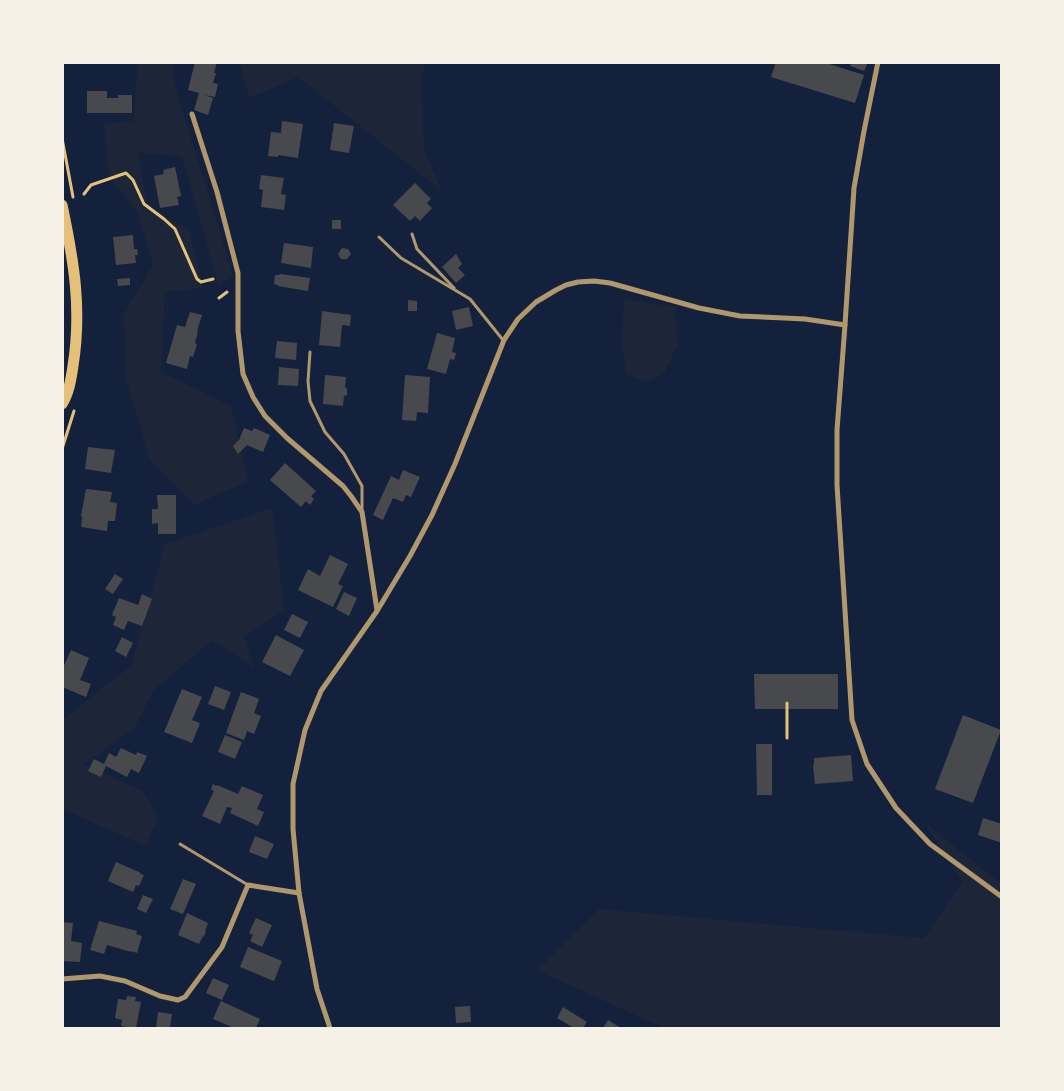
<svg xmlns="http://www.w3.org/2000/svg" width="1064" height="1091" viewBox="0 0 1064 1091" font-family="'Source Serif 4',serif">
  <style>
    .green { fill: #1d2539 }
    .building { fill: #48494c }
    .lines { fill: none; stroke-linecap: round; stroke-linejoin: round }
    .path { stroke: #e5c07b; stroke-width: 3 }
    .service { stroke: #b1986c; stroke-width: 3 }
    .minor { stroke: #b1986c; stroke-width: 5 }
    .primary { stroke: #e5c07b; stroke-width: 11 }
  </style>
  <rect width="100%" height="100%" fill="#14213d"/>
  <g class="green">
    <polygon points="138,63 173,63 174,83 233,275 219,286 182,156 138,153 148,208 189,229 203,288 165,292 161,372 231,406 248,481 194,505 150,459 126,380 124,314 153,265 138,213 109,176 104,124 133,121"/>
    <polygon points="239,63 426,63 421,77 424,148 441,190 298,77 250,98"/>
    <polygon points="624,299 676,307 675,317 678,343 665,372 647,382 626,374 622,345"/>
    <polygon points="272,508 284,609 244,636 254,668 212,640 153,691 135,727 84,765 143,791 158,817 146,846 63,809 63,719 131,666 165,544"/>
    <polygon points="923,821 1001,884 1001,1028 664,1028 537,970 599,909 924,938 963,882"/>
  </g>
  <g class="building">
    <polygon points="195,62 217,62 214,73 216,73 213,83 218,84 215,97 205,95 213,98 208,115 194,110 199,93 188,90"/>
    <polygon points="776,62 823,62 864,75 855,103 771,77"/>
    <polygon points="851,62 868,62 864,71 850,66"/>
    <polygon points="87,91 107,91 107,98 118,98 118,95 132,95 132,113 87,113"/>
    <polygon points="282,121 303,124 298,158 278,155 278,157 268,156 271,132 281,133"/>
    <polygon points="334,123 354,126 349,153 330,150"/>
    <polygon points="175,167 181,196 177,197 179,205 160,208 154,176 164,174 163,170"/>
    <polygon points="261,175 284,178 281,194 286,195 284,210 261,207 263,190 259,189"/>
    <polygon points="415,183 431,199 427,203 432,208 420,221 415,216 410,221 393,205"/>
    <rect x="332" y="220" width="9" height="9"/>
    <polygon points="133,235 134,249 137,249 138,255 135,255 136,263 116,265 113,237"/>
    <polygon points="284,243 313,247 311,268 281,263"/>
    <polygon points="342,248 348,249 351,254 347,259 341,259 338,254"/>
    <polygon points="456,254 462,264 458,268 465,275 456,283 442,267"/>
    <polygon points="280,274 310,278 308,291 278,286 278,285 274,284 275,275 279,275"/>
    <polygon points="130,278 130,285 118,286 117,279"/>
    <polygon points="408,300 417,301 417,311 408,311"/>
    <polygon points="469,307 473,326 456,330 452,311"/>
    <polygon points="322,311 351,315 350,326 342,325 340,347 319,345"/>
    <polygon points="190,312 202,315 197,331 198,331 195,343 197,344 193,357 190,356 187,369 166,363 177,325 185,327"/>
    <polygon points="437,333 455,338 452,352 456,353 454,360 450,359 446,374 427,369"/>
    <polygon points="277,341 297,343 296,360 275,358"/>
    <polygon points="279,367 299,369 298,386 278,385"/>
    <polygon points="325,375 346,377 345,387 347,388 347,395 344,396 343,406 323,404"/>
    <polygon points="405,375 430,377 428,413 417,412 416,421 402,420"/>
    <polygon points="244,428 252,431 254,428 270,435 263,452 247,445 238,454 233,446 239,440"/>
    <polygon points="88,447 115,450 111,473 85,469"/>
    <polygon points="285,463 316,491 311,496 314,499 310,505 306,501 301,507 270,480"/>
    <polygon points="403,470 420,477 411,497 406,495 403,502 393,498 383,520 373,515 391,476 399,480"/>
    <polygon points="86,489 112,492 110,502 117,503 115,521 108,521 107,531 81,527 82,517 81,516"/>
    <polygon points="157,495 176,495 176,534 158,534 158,523 152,524 152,509 158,509"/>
    <polygon points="330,555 348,564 338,584 343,586 333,607 298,590 308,569 320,576"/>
    <polygon points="115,574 123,579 113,594 105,589"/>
    <polygon points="344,592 357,598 349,616 336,609"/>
    <polygon points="142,594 152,599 142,626 128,621 124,630 113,625 116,617 112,615 119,598 138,605"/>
    <polygon points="292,614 308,622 300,638 284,630"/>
    <polygon points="276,635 304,650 290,676 262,662"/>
    <polygon points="122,637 133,643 126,657 115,651"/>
    <polygon points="71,650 89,658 80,680 91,684 86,697 62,687 62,670"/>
    <polygon points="754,674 838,674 838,709 755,709"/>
    <polygon points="215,686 231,692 224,710 208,704"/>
    <polygon points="182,689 202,697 192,720 200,723 192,743 164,732"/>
    <polygon points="241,692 259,699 254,713 261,716 254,734 247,731 244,740 226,733"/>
    <polygon points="963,715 1001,730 973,803 935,789"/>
    <polygon points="225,735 242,742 235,759 218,752"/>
    <polygon points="756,744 772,744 772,795 757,795"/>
    <polygon points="121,748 136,755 137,752 147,756 139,773 131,769 127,777 106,766 101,777 88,771 94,759 104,764 109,753 116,757"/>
    <polygon points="851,755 853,781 815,784 813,765 814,765 814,758"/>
    <polygon points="213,784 216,786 217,785 238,794 242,786 263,795 257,809 264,812 258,826 230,813 232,808 227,807 220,824 202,816 214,791 211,789"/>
    <polygon points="983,818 1002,824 1002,843 978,835"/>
    <polygon points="255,836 274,844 267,859 249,852"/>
    <polygon points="116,862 141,873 140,874 144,875 139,886 136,885 133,892 108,881"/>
    <polygon points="183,879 196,884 183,914 170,909"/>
    <polygon points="143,895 153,899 146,913 137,909"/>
    <polygon points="187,913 208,923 205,931 206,931 204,937 203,936 199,944 178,935"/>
    <polygon points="256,918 272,925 262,947 250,941 253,935 249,933"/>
    <polygon points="99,921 137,931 136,934 142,936 137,953 131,951 131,952 107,945 104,954 90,950"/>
    <polygon points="62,922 73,923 71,941 82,943 80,962 62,961"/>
    <polygon points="248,947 282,961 274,981 240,967"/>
    <polygon points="213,978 229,985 222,1000 206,993"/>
    <polygon points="127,996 136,997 135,1001 141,1002 136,1028 121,1026 122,1020 115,1018 118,999 126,1000"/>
    <polygon points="221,1001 260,1019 256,1028 234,1028 213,1019"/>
    <polygon points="470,1006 471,1022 456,1023 455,1007"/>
    <polygon points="563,1007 587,1022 583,1028 574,1028 557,1018"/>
    <polygon points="158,1012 172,1014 170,1028 156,1028"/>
    <polygon points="608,1020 621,1028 603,1028"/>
  </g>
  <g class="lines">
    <g class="path">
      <polyline points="62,138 73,197"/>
      <polyline points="84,194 91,185 126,173 133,180 144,204 164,219 175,229 197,279 201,282 213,279"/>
      <polyline points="219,298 227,292"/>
      <polyline points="62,449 74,411"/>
      <polyline points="787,738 787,703"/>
    </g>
    <g class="service">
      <polyline points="412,234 417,249 454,288"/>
      <polyline points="379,237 401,258 470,299 503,340"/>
      <polyline points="310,352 308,381 310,401 325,432 344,454 362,486 362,511"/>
      <polyline points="180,844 248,885"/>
    </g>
    <g class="minor">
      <polyline points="878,62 864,131 854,188 845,325 837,430 837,485 852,720 867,764 896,808 930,844 1002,897"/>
      <polyline points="192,114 217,192 238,273 238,331 243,374 253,397 265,416 287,438 343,486 351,496 362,512 377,610"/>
      <polyline points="62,979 100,976 125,981 160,996 178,1000 185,997 222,947 248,885 299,893"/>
      <polyline points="330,1028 317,989 299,893 293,829 293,784 305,730 321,691 377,611 410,556 432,515 455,464 504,340 518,319 536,302 556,290 566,285 578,282 594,281 610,283 699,308 740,316 805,319 845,325"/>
    </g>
    <path class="primary" d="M62,205C74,262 82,309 73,366C71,379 69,393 62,404"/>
  </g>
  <rect width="1064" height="1091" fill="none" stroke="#f6f1e7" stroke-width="128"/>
</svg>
